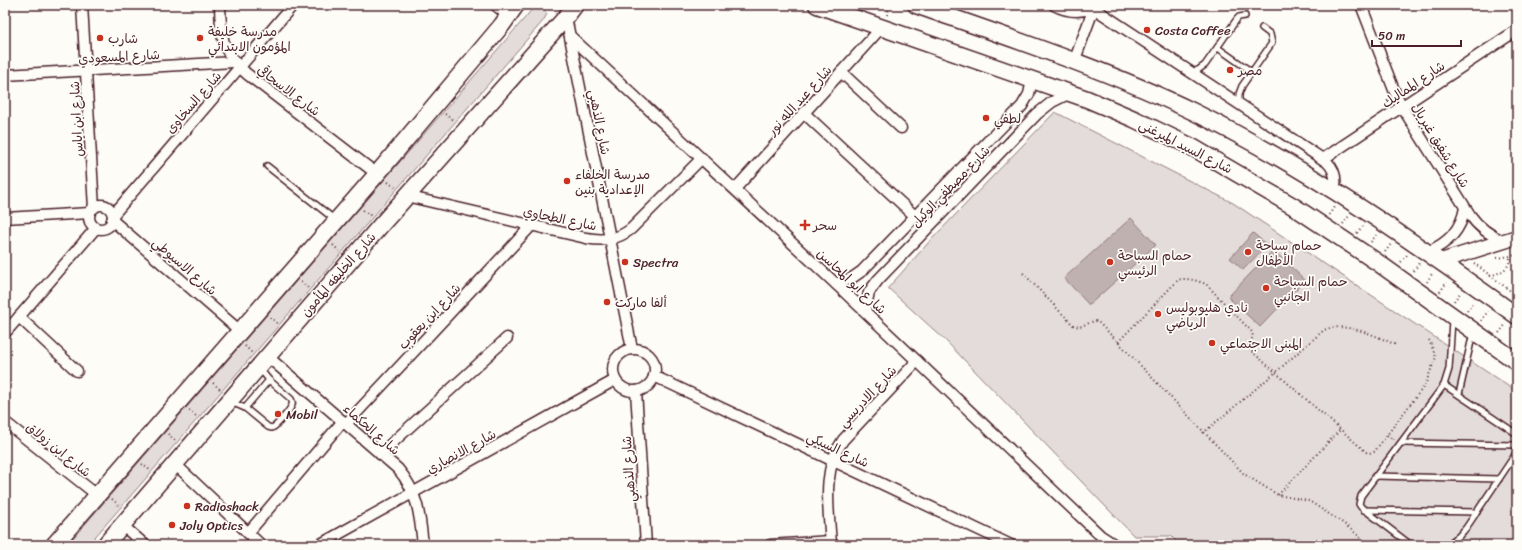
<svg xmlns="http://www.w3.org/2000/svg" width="1522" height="550" viewBox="0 0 1522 550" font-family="Sriracha,'Playpen Sans Arabic',sans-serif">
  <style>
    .green { fill: #e3dcda; stroke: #967e82 }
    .water { fill: #c0b1b1; stroke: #91777b }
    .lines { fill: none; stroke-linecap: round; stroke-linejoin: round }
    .lane-casing { stroke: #4a1f2b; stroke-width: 8 }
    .street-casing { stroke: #4a1f2b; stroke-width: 13 }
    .secondary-casing { stroke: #4a1f2b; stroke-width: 17 }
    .primary-casing { stroke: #4a1f2b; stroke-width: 19 }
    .path { stroke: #4a1f2b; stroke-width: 2; stroke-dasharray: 1 3; stroke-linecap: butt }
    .lane { stroke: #fdfcf7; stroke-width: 5 }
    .street { stroke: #fdfcf7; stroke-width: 10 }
    .secondary { stroke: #fdfcf7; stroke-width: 14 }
    .primary { stroke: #fdfcf7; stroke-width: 16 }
    .poi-dot { fill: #c8321e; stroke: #fdfcf7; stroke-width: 1.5 }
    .labels { text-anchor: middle; stroke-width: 3.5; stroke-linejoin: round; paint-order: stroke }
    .poi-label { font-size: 13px; fill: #4a1f2b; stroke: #fdfcf7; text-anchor: start }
    .street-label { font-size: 13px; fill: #4a1f2b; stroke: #fdfcf7 }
  </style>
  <rect width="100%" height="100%" fill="#fdfcf7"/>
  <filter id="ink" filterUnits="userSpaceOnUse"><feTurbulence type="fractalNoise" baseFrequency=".025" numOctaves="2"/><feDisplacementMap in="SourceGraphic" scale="8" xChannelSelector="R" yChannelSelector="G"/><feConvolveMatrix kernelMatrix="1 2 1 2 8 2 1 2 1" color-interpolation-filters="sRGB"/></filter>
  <g filter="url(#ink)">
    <g class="green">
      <polygon points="541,6 547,14 543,21 88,545 67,545 524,19 533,8"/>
      <polygon points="1055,112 1233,203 1517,392 1517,545 1180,545 1171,536 1134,536 945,340 888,288 929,242"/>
    </g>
    <g class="water">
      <polygon points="1131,218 1156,245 1089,305 1064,278"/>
      <polygon points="1253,233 1267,245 1243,270 1230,258"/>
      <polygon points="1273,250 1305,280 1260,327 1228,297"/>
    </g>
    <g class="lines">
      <g class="lane-casing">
        <g id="lane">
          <polyline points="491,5 506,17"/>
          <polyline points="1218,48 1252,72"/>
          <polyline points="1191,72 1198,70 1205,65 1237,19 1239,17 1245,16"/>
          <polyline points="1239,104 1239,94 1242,86 1272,43 1270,34 1262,28"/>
          <polyline points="267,166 334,219"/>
          <polyline points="1444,385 1517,434"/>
          <polyline points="1459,394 1473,333"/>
          <path d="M231,402L245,408L268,427L272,428C277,426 290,410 292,405C293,402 292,401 291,399L269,380L260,369"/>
          <polyline points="245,408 269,380"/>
          <polyline points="1401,443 1517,445"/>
          <polyline points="1375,476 1499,479"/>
          <polyline points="1364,510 1477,512"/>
          <polyline points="1411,545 1361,507 1359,504 1361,496 1444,385 1449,369 1452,320"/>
          <polyline points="1447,545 1459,536 1466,528 1517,452"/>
        </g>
      </g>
      <g class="street-casing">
        <g id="street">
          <polyline points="82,5 94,208"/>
          <path d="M220,5C221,37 221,52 247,74L377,174"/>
          <path d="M1054,5C1067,12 1079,13 1093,8"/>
          <path d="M1089,5L1327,162C1335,170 1337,180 1334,191"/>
          <path d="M1361,5L1394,90L1402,107L1470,215C1479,228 1491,236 1505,242"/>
          <polyline points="566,17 632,349"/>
          <polyline points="570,36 836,284 1101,536 1115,545"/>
          <polyline points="1074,62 1095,5"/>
          <polyline points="841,72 901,128"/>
          <polyline points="5,75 234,62"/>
          <polyline points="804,113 916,217"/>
          <polyline points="1323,159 1517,30"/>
          <polyline points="735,189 882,27"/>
          <path d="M406,196L586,238C603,241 617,240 631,229L702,158"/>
          <circle cx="101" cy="217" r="12"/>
          <polyline points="113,215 293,5"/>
          <polyline points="5,218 90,213"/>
          <polyline points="112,220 240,331"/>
          <path d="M1427,252C1448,244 1461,230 1465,208"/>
          <polyline points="836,284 852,278 862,271 1022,106 1029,94 1032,80"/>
          <polyline points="865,311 869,292 878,280 1037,114 1052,102 1070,93"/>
          <polyline points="19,317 77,371"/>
          <polyline points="5,333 96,228"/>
          <circle cx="634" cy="370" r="21"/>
          <path d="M267,356L398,469C418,492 420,516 423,545"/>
          <polyline points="654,376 1011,545"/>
          <polyline points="636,391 646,545"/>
          <polyline points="5,422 97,495"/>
          <polyline points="346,424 532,225"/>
          <polyline points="380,454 507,338"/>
          <polyline points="175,464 261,545"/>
          <polyline points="122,525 145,545"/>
          <polyline points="248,533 343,421"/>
          <polyline points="319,545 615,380"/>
          <polyline points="770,545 831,541"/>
          <path d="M831,545C829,509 821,471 843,440L917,361"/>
        </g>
      </g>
      <g class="secondary-casing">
        <polyline id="secondary" points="1441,261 1517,237"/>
      </g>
      <g class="primary-casing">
        <g id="primary">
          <polyline points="817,5 1087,99 1134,119 1192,147 1293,206 1377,262 1517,362"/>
          <path d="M916,5C1010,38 1105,69 1194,112C1308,168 1414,242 1517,316"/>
          <polyline points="54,545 377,174 502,25 516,5"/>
          <polyline points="105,545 381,225 566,17 575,5"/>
        </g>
      </g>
      <g class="path">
        <polyline points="887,15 890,5"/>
        <polyline points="445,114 454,121"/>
        <polyline points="388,182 396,188"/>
        <polyline points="363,210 371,216"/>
        <polyline points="1329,215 1334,207"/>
        <polyline points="1343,224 1349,216"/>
        <polyline points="1357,233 1363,226"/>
        <polyline points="1371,242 1376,235"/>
        <polyline points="333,245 340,252"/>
        <polyline points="1385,252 1391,244"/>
        <polyline points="1497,258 1517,255"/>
        <polyline points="1401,262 1407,255"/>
        <polyline points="1474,263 1517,296"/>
        <polyline points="1414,271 1419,263"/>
        <polyline points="1023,273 1073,325 1079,327 1094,321 1097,321 1118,342 1244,474 1278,495 1309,501 1343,523 1370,545"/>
        <path d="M1490,276C1501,272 1510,270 1510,256"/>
        <polyline points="301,282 308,288"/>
        <polyline points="1427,282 1433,272"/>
        <polyline points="1440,292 1447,282"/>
        <polyline points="1454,301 1461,292"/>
        <polyline points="1467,311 1474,302"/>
        <polyline points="270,317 279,325"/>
        <polyline points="1481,321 1488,311"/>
        <polyline points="1499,333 1506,324"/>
        <path d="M1118,342L1178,280C1186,277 1198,281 1206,284L1252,332L1253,337L1248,345L1249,349L1366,452L1369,453L1374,452L1425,385L1436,357L1429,340"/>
        <polyline points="245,346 253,354"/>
        <polyline points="213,383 221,390"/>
        <polyline points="189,410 198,418"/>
        <path d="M1203,433L1276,372L1324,330C1344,321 1377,336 1396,345"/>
        <polyline points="168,434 177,442"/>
        <polyline points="1387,435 1394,440"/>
        <polyline points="142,464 151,471"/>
        <polyline points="1278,495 1340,430"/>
        <polyline points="112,499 120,506"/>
      </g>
      <use href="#lane" class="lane"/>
      <use href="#street" class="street"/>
      <use href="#secondary" class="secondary"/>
      <use href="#primary" class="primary"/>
    </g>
  </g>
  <g class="poi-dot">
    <circle cx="1147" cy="30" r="4"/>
    <circle cx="100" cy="38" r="4"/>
    <circle cx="200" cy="38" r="4"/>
    <circle cx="1230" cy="70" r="4"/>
    <circle cx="986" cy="118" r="4"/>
    <circle cx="567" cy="181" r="4"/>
    <path d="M803 219h4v4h4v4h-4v4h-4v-4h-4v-4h4z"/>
    <circle cx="1248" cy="252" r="4"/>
    <circle cx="625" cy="262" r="4"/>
    <circle cx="1110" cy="262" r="4"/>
    <circle cx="1266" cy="288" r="4"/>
    <circle cx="607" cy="302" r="4"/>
    <circle cx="1158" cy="314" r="4"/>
    <circle cx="1212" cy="343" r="4"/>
    <circle cx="278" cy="414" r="4"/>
    <circle cx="187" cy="506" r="4"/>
    <circle cx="172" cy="525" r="4"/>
  </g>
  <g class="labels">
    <g class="poi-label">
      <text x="1155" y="35">Costa Coffee</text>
      <text x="208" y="36">مدرسة خليفة<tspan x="208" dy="15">المؤمون الابتدائي</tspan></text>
      <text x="108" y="43">شارب</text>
      <text x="1238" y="75">مصر</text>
      <text x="994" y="123">لطفي</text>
      <text x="575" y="179">مدرسة الخلفاء<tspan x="575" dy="15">الإعدادية بنين</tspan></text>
      <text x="813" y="230">سحر</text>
      <text x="1256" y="250">حمام سباحة<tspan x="1256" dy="15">الأطفال</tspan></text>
      <text x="1118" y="260">حمام السباحة<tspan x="1118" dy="15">الرئيسي</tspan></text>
      <text x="633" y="267">Spectra</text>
      <text x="1274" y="286">حمام السباحة<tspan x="1274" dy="15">الجانبي</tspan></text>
      <text x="615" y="307">ألفا ماركت</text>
      <text x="1166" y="312">نادي هليوبوليس<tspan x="1166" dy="15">الرياضي</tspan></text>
      <text x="1220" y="348">المبنى الاجتماعي</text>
      <text x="286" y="419">Mobil</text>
      <text x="195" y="511">Radioshack</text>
      <text x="180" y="530">Joly Optics</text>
    </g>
    <g class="street-label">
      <text transform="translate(119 56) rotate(-3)" y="5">شارع المسعودي</text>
      <text transform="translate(1413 84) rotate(-34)" y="5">شارع المماليك</text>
      <text transform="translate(289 90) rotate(37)" y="5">شارع الاسحاقي</text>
      <text transform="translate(799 100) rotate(-48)" y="5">شارع عبد الله نور</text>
      <text transform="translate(193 102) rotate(-49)" y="5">شارع السخاوى</text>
      <text transform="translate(76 119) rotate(-93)" y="5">شارع ابن اياس</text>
      <text transform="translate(600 122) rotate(79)" y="5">شارع الذهبي</text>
      <text transform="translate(1441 145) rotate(58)" y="5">شارع شفيق غبريال</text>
      <text transform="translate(1186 146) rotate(27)" y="5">شارع السيد الميرغنى</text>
      <text transform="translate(950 186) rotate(-46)" y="5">شارع مصطفي الوكيل</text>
      <text transform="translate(560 218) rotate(12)" y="5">شارع الطحاوي</text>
      <text transform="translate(185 266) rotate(41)" y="5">شارع الاسيوطي</text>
      <text transform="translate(338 274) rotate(-49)" y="5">شارع الخليفه المأمون</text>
      <text transform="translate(852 281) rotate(43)" y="5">شارع ابو المحاسن</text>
      <text transform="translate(429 316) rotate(-47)" y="5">شارع ابن يعقوب</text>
      <text transform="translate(867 396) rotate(-47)" y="5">شارع الادريسي</text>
      <text transform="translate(372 429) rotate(41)" y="5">شارع الحكماء</text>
      <text transform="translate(59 449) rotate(39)" y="5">شارع ابن زولاق</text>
      <text transform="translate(838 449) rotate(25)" y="5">شارع السبكي</text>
      <text transform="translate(461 451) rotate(-29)" y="5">شارع الانصاري</text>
      <text transform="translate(628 469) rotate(-94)" y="5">شارع الذهبي</text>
    </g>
  </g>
  <rect width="1522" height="550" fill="none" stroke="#fdfcf7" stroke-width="20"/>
  <rect x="10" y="10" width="1502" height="530" fill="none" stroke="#4a1f2b" stroke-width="1.5" filter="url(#ink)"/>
  <path d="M1372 40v6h89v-6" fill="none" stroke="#4a1f2b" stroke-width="2"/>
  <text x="1378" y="40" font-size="12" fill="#4a1f2b" stroke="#fdfcf7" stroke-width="3" paint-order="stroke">50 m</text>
</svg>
